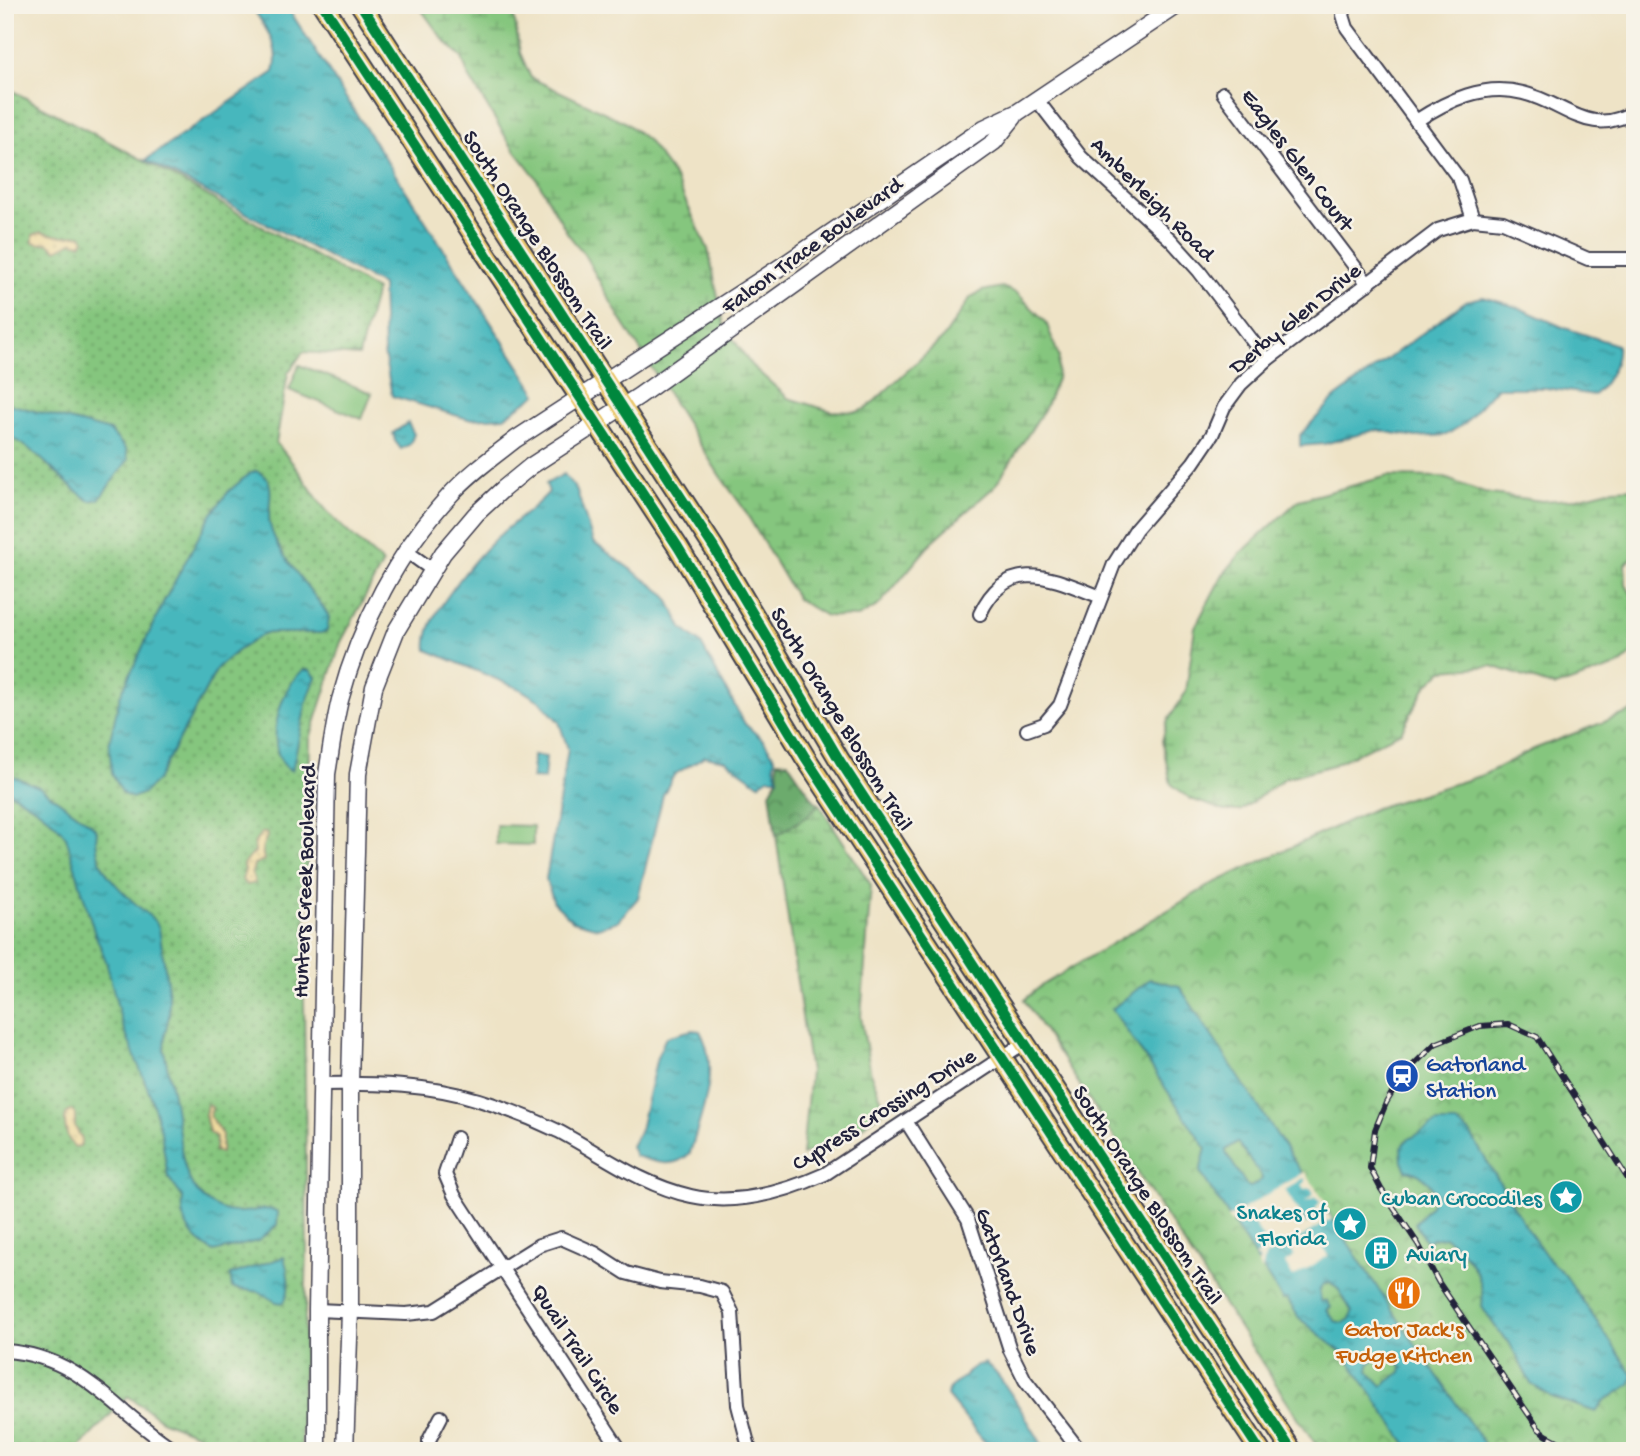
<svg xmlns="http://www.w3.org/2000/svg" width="1640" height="1456" viewBox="0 0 1640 1456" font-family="'Gochi Hand',sans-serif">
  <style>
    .grass { fill: url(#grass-dots); stroke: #54745c; stroke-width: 2 }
    .forest { fill: url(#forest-crowns); stroke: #476654; stroke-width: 2 }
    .wetland { fill: url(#wetland-marsh); stroke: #54745c; stroke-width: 2 }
    .sand { fill: url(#sand-dots); stroke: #887e6c; stroke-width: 2 }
    .park { fill: url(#park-crowns); stroke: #54745c; stroke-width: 2 }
    .garden { fill: #85c67e; stroke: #54745c; stroke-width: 2 }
    .water { fill: url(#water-ripples); stroke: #346c7c; stroke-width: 2; fill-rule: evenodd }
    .pier { fill: #eee3c6; fill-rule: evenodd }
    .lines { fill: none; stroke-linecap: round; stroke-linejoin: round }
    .minor-casing { stroke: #413f50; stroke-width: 16 }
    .tertiary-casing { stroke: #413f50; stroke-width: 19 }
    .primary-casing { stroke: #413f50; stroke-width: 23 }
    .minor { stroke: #fff; stroke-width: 12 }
    .tertiary { stroke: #fff; stroke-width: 16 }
    .primary { stroke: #eac669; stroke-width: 19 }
    .rail-casing { stroke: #22223b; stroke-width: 6 }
    .rail { stroke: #f7f3e8; stroke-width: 3.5; stroke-dasharray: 10; stroke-linecap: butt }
    .cycleway-casing { stroke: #f7f3e8; stroke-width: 15 }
    .cycleway { stroke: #00873e; stroke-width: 10 }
    .labels { text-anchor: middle; stroke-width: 5; stroke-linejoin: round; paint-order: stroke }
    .street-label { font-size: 23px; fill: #22223b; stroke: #f7f3e8 }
    .transit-label { font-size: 23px; fill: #164399; stroke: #f7f3e8; text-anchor: start }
    .culture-label { font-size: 23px; fill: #0d838f; stroke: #f7f3e8; text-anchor: end }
    .food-label { font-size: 23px; fill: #c56008; stroke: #f7f3e8 }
  </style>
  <defs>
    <pattern id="grass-dots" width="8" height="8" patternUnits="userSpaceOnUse" patternTransform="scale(1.75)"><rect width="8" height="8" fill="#85c67e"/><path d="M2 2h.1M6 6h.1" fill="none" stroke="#6ca068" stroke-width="1.8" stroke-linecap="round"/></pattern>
    <pattern id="forest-crowns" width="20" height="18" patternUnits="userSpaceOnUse" patternTransform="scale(1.75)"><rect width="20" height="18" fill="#6cab6d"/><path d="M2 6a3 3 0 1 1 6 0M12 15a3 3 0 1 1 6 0" fill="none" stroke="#588b5b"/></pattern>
    <pattern id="wetland-marsh" width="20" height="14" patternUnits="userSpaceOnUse" patternTransform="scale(1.75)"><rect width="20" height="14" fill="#85c67e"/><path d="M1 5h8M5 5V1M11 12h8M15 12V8" fill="none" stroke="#6ca068"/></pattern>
    <pattern id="sand-dots" width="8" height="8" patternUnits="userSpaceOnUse" patternTransform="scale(1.75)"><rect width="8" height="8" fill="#eeda9e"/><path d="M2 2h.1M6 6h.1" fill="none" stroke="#ccbb89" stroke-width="1.8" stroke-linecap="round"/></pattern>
    <pattern id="park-crowns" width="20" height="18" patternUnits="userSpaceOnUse" patternTransform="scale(1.75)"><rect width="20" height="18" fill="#85c67e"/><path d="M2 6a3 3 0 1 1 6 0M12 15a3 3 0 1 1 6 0" fill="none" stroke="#6ca068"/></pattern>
    <pattern id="water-ripples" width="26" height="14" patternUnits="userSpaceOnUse" patternTransform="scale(1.75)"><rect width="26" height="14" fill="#47b7bd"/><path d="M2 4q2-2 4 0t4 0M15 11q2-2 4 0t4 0" fill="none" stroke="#3b949b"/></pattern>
  </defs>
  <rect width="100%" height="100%" fill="#f7f3e8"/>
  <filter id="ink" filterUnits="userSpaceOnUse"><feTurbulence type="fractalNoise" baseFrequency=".0143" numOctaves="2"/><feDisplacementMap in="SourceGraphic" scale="14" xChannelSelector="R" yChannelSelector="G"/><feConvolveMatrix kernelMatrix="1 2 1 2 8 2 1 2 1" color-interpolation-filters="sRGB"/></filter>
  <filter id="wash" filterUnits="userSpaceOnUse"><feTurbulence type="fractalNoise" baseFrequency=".00686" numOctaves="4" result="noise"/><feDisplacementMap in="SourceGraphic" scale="28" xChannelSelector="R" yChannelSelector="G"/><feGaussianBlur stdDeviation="1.57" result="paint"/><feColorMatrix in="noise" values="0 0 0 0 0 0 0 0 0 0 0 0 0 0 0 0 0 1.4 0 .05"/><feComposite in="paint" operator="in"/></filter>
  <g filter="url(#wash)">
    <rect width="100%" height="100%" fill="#eee3c6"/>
    <path class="grass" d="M5,87L143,160L376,290L359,356L303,352L288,373L276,443C293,461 305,481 319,501C337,525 361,543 383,563L341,642L310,739L304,1000L307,1251L301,1449L295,1451L237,1450L163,1421L128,1396L76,1451H5Z"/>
    <polygon class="forest" points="777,761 788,762 814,800 819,804 809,815 776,836 770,792 778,778"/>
    <g class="wetland">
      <polygon points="418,5 512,5 520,53 531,78 625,122 647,140 674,176 708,249 724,325 751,365 788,398 831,411 857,412 867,408 944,337 971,297 982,291 1002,287 1017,293 1046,322 1059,357 1057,379 1045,408 995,486 932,542 879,605 858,617 826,616 797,599 742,506 720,476 620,318 584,254 568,234 535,176 510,144 468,75 462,58 442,38"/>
      <polygon points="1388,476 1442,477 1484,493 1542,501 1573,499 1613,489 1635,488 1635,556 1625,564 1626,584 1635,601 1635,651 1620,665 1555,687 1492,666 1443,670 1426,686 1401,732 1333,765 1285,778 1240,811 1225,811 1191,799 1171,784 1162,741 1167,722 1186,692 1195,627 1222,576 1241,553 1299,500"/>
      <polygon points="819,804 871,885 861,1017 871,1075 886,1110 817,1158 812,1151 802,1155 810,1072 776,836 809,815"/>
    </g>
    <g class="sand">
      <path d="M41,232C49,234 56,236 64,236C71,237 74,233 82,236L84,240L81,244L72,242L57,250L48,243L38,244L33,242V235Z"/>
      <polygon points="261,833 266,833 267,836 262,849 264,860 254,864 252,873 255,883 247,885 242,880 245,870 243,864 255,852 254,844"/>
      <polygon points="207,1105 212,1107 210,1116 222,1135 221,1153 215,1151 216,1137 209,1132 205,1115"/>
      <path d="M71,1110L75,1114V1127L82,1139L80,1146L75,1147C67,1141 63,1124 66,1114Z"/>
    </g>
    <polygon class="park" points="1635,710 1635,1451 1320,1451 1024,1000 1041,986 1212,884 1376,808 1483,775 1534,749"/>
    <g class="garden">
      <polygon points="299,365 372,393 362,419 289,390"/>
      <polygon points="496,825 533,826 533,845 496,844"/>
    </g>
    <g class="water">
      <path d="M251,5H286L537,394L504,417L468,419L392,396L384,353L382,285L146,160L274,72C282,45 264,27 251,5Z"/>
      <path d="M1483,297L1517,307L1565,328L1617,345C1619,363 1607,383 1594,395L1546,388H1496L1465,423L1446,435L1416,437L1375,430L1324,444L1300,446V435L1335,398L1466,301Z"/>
      <path d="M5,403L110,431L126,449L128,460L99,499L90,501C60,482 39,448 5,435Z"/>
      <polygon points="408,423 414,434 410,444 401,449 395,441 393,433"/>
      <path d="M256,471C281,480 265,506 270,525C276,552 308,586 324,609L329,617L327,631L321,633H265L237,651L218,667L157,780L144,793L132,798L123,794L112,774L109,744L120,696L163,603L210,516L229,491L249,474Z"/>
      <path d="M564,474L577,491L593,542L666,595L682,628L701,644L745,724L763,740L775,758L774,765L778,778H768L759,784L725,760L705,756L674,775L663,795L638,898L618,921L598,928L573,921L554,903L546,879L568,749L559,722L541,702L520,689L427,650C425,633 435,614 445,600C464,573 479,553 504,531C519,518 536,507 549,492L546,484Z"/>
      <path d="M304,670H310L316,677L306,704L292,771C261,756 279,685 304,670Z"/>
      <polygon points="533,755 546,757 544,779 532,778"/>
      <path d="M5,773L39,787L91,824L97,831C90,871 129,897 155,921L159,928L169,995V1016L165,1034L164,1050C168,1071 173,1092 176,1114C183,1153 180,1197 227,1211C243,1216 268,1204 278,1212L277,1225L258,1241L214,1252C192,1239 180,1225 183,1198L168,1177L161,1132L151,1097L122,1024L106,961L94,931L66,837C52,816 27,802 5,790Z"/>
      <path d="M1150,979L1179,986L1398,1319L1489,1451H1411L1345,1355L1299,1318L1287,1299L1283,1300L1200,1172L1206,1148L1112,1009ZM1237,1142L1261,1175L1262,1179L1251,1187L1247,1186L1226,1153V1150ZM1330,1282L1339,1290L1352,1312L1350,1319L1343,1323L1335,1321L1327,1310L1331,1307L1326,1300L1322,1302C1317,1293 1319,1284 1330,1282ZM1386,1353L1392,1354L1402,1368L1401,1372L1382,1386L1368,1371L1369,1364Z"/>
      <path d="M692,1030L700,1031C721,1069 701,1115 690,1153C673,1170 656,1162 635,1156L631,1146L640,1130L657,1057L666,1037Z"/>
      <path d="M1437,1123H1456L1470,1133L1528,1230L1550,1261L1565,1275L1633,1375L1631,1384L1605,1401L1596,1412L1552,1397L1531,1384L1509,1342L1499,1332L1482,1307C1486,1276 1468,1255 1445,1237L1432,1239L1426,1242L1415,1223L1431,1205L1435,1194C1430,1181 1419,1172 1406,1170L1402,1162L1401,1147L1406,1141Z"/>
      <path d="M284,1257C288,1269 292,1293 283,1303L276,1302L260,1292L232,1288L230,1275Z"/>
      <path d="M984,1363C1000,1369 1034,1433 1046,1451H992L947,1396L948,1390L975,1366Z"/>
    </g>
    <path class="pier" d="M1305,1172L1329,1208L1326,1211L1332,1219L1299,1238L1307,1250L1320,1242L1328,1256L1293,1277L1285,1263L1295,1256L1287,1244L1265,1257L1262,1271L1258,1265L1260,1259L1255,1257L1269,1247L1247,1214L1231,1223L1228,1218ZM1304,1178L1306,1181L1301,1185L1304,1189L1311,1188L1314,1194L1304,1202L1316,1197L1320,1202L1315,1210L1319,1217L1306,1224L1285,1190Z"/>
  </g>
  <g filter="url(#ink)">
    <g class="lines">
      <g class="minor-casing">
        <g id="minor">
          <polyline points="1346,5 1343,15 1347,28 1460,180 1473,219"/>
          <polyline points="1223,93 1368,284"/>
          <polyline points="1037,100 1081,157 1171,240 1199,271 1267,360"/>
          <path d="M1416,121C1448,100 1484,83 1523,93C1565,103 1590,139 1635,111"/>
          <polyline points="406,551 431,569"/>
          <path d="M980,614C1008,554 1054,579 1101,597"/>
          <polyline points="1027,730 1044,724 1060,705 1114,564 1136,529 1193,463 1212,435 1224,407 1241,384 1267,360 1438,230 1473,219 1503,222 1588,259 1635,259"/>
          <path d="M320,1084C373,1083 428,1084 479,1100C505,1108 533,1119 558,1131C602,1154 641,1185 691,1196C736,1206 785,1192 825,1174L1024,1043"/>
          <polyline points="906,1121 968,1219 1010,1350 1025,1380 1080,1451"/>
          <polyline points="457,1138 445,1174 454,1195 621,1451"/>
          <polyline points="317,1310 406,1314 434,1311 539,1245 561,1238 595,1253 626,1273 660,1282 700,1286 722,1292 732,1312 738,1405 750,1451"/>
          <path d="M5,1351C84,1356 116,1414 177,1451"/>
          <polyline points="429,1451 429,1440 441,1417"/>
        </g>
      </g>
      <g class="tertiary-casing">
        <g id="tertiary">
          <path d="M317,1451V1310L327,774C331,750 334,724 340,700C360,625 398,551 451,494C470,473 494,456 516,439L782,266L984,128L1018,112L1178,5"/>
          <polyline points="345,1451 350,1311 350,1083 358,774 374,687 396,631 443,553 476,514 503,489 531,466 639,396 994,142 1014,117"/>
        </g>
      </g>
      <g class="primary-casing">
        <g id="primary">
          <polyline points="323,5 678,547 805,757 1260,1451"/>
          <polyline points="361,5 714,548 840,761 1292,1451"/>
        </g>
      </g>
      <use href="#minor" class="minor"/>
      <use href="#tertiary" class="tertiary"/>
      <use href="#primary" class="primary"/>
      <g class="rail-casing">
        <polyline id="rail" points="1576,1451 1546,1435 1538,1428 1439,1283 1418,1244 1381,1189 1370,1168 1375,1130 1386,1103 1402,1076 1435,1044 1480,1026 1508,1024 1537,1037 1635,1190"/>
      </g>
      <use href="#rail" class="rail"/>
      <g class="cycleway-casing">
        <g id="cycleway">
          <polyline points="323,5 678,547 805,757 1260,1451"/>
          <polyline points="361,5 714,548 840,761 1292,1451"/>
        </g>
      </g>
      <use href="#cycleway" class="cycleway"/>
    </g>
  </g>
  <defs>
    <g id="station-disc" transform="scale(1.75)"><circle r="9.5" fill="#1a4fb4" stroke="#f7f3e8"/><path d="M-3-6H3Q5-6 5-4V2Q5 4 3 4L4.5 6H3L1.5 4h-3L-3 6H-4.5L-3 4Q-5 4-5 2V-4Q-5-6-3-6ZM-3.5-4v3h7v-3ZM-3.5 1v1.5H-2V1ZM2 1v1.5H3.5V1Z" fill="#fff"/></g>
    <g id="sight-disc" transform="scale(1.75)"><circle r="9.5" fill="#0f9aa8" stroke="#f7f3e8"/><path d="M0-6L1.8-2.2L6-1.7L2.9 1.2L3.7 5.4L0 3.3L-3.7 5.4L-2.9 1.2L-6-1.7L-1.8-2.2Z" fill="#fff"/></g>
    <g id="building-disc" transform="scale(1.75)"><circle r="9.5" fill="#0f9aa8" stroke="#f7f3e8"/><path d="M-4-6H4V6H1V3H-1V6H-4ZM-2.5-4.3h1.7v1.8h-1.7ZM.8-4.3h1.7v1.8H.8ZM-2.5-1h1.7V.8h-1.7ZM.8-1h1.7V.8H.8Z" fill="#fff"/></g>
    <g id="restaurant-disc" transform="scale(1.75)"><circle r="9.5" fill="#e8710a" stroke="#f7f3e8"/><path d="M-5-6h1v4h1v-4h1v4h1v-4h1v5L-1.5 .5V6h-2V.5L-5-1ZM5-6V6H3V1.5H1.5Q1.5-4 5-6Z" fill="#fff"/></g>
  </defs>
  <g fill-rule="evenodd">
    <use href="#station-disc" x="1402" y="1076"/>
    <use href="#sight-disc" x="1566" y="1197"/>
    <use href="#sight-disc" x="1350" y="1224"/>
    <use href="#building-disc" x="1381" y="1253"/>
    <use href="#restaurant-disc" x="1404" y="1293"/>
  </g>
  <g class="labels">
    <g class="street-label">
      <text transform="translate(1299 159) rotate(53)" y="8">Eagles Glen Court</text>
      <text transform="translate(1154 198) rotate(45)" y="8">Amberleigh Road</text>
      <text transform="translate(539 239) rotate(57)" y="8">South Orange Blossom Trail</text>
      <text transform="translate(811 244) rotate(-36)" y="8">Falcon Trace Boulevard</text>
      <text transform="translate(1294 317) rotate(-39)" y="8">Derby Glen Drive</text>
      <text transform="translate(843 718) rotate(59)" y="8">South Orange Blossom Trail</text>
      <text transform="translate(303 881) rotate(-88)" y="8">Hunters Creek Boulevard</text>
      <text transform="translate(883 1108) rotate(-32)" y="8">Cypress Crossing Drive</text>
      <text transform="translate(1149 1194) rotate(57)" y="8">South Orange Blossom Trail</text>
      <text transform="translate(1010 1281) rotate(70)" y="8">Gatorland Drive</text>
      <text transform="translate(579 1348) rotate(57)" y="8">Quail Trail Circle</text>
    </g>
    <g class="transit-label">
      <text x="1426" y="1071">Gatorland<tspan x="1426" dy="26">Station</tspan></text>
    </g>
    <g class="culture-label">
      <text x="1542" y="1205">Cuban Crocodiles</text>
      <text x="1326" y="1219">Snakes of<tspan x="1326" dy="26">Florida</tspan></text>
      <text x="1406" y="1261" text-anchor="start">Aviary</text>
    </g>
    <g class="food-label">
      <text x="1404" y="1336">Gator Jack's<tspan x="1404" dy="26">Fudge Kitchen</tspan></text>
    </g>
  </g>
  <rect width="1640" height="1456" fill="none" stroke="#f7f3e8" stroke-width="28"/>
</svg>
